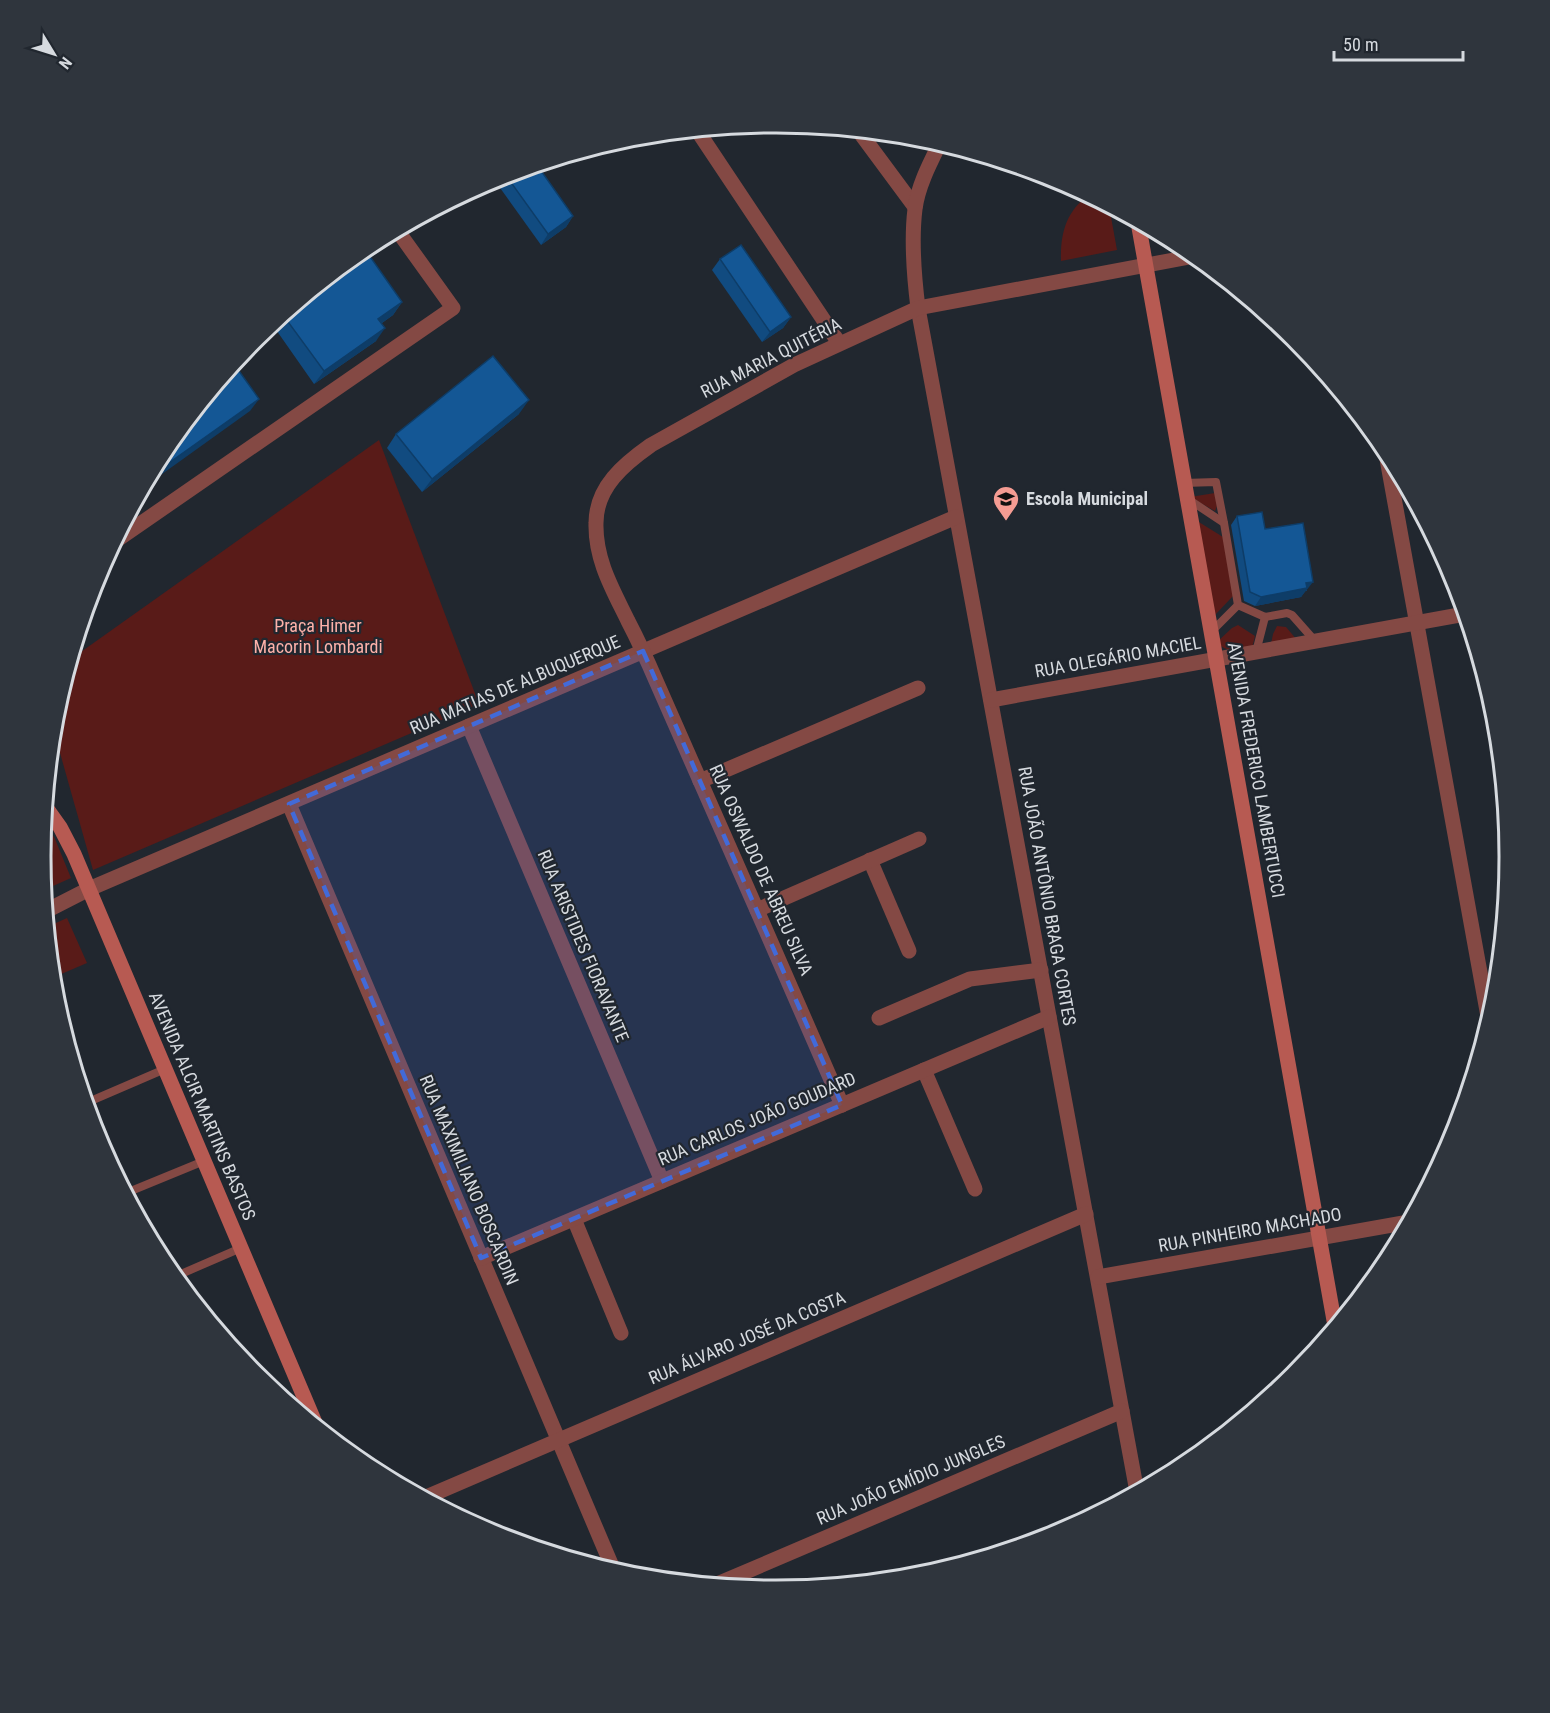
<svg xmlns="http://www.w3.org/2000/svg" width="1550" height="1713" viewBox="0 0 1550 1713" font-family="'Roboto Condensed',sans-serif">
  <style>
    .green { fill: #591b18 }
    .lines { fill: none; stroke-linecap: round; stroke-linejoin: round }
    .lane { stroke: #844944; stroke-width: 8 }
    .street { stroke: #844944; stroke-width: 15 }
    .secondary { stroke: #b75a52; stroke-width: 15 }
    .wall { fill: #114b80 }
    .shaded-wall { fill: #0e3d68 }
    .building { fill: #145795; stroke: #0e3d68; stroke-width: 1.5 }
    .marked { fill: #426ad9; fill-opacity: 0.2; stroke: #426ad9; stroke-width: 4.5; stroke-dasharray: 12 8; stroke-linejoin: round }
    .labels { text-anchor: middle; stroke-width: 4.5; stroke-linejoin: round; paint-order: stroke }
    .street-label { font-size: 18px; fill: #d6dadf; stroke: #21272f }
    .poi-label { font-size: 18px; font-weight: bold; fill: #d6dadf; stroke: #21272f; text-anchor: start }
    .park-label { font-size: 18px; fill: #fdb1a9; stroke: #21272f }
    .rim { fill: none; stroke: #d6dadf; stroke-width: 3 }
  </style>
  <rect width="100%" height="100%" fill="#21272f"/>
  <g class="green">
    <path d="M1089,195L1109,206L1117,250L1061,261C1060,234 1066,211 1089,195Z"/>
    <polygon points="379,440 479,704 93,870 53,728 55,713 71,659"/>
    <polygon points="1215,493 1217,506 1215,511 1190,497"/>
    <polygon points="1194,519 1223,537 1233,596 1215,615"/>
    <path d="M1238,625L1255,636L1252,648C1238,649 1226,654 1217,642L1232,628Z"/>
    <polygon points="1277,626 1286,627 1297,640 1271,644 1273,634"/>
    <polygon points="44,820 55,839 71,878 44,890 41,856"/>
    <polygon points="67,918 87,963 52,978 47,927"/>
  </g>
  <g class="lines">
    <g class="lane">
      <polyline points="1184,483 1216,482 1224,523"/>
      <polyline points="1188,499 1224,523 1238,605 1265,617 1287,613 1292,615 1315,641"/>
      <polyline points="1212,631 1238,605"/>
      <polyline points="1256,652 1265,617"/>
      <polyline points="86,1103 165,1069"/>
      <polyline points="126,1193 204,1161"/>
      <polyline points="174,1277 241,1248"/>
    </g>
    <g class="street">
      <polyline points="697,130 839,343"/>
      <polyline points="858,130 915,207"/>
      <path d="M940,143C930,163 918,186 915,209C911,241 914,276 918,308L1137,1492"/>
      <polyline points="1385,448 1489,1022"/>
      <polyline points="114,542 453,308 397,230"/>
      <polyline points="991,700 1465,614"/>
      <polyline points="469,726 662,1181"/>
      <polyline points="700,781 918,688"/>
      <polyline points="289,804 614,1571"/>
      <polyline points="870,860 909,951"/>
      <polyline points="757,910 919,839"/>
      <polyline points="46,911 89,889 956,517"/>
      <polyline points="879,1018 970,979 1041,970"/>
      <polyline points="924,1070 975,1189"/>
      <path d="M842,1105C781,964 719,824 657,683C648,662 639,642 628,621C613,590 595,560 596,523C596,487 624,464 651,445L794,365L918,308L1195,256"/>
      <polyline points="574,1219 621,1333"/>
      <polyline points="481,1258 1049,1017"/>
      <polyline points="1098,1277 1409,1222"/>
      <polyline points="424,1498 1086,1214"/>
      <polyline points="715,1585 1122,1411"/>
    </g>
    <g class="secondary">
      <polyline points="1138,222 1335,1326"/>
      <polyline points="45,806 60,827 74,854 316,1425"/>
    </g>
  </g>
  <g class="wall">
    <polygon points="537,165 573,216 566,227 541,245 493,178"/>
    <polygon points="364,248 402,302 393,315 382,323 376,341 314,384 272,324"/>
    <polygon points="720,259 791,317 783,328 762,342 712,270"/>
    <polygon points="519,414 422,492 387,448 396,434"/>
    <polygon points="1237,516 1265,529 1307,591 1305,591 1301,597 1255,606 1244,601 1231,525"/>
  </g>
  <g class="shaded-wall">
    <polygon points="573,216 566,227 541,245 548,234"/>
    <polygon points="402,302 393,315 369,332 378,319"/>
    <polygon points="791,317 783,328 762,342 770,332"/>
    <polygon points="385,328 376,341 314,384 324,371"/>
    <polygon points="259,399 250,411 144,487 149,477"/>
    <polygon points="529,400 519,414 422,492 432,479"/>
    <polygon points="1313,582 1301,597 1255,606 1261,597 1306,583"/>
  </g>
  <g class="building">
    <polygon points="537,165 573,216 548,234 505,174"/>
    <polygon points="741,245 791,317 770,332 720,259"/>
    <polygon points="364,248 402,302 378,319 385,328 324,371 283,315"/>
    <polygon points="493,356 529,400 432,479 396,434"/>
    <polygon points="234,364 259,399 149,477 164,448"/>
    <polygon points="1262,512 1265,529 1303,523 1313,582 1306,583 1307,588 1261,597 1250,592 1237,516"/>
  </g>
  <path class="marked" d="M643,651L842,1105L481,1258L289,804Z"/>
  <defs>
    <g id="school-pin" transform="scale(1.35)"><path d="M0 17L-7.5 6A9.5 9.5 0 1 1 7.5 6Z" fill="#f59c93" stroke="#21272f"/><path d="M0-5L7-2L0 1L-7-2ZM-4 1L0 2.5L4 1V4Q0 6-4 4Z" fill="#111"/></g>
  </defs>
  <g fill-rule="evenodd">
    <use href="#school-pin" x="1006" y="499"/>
  </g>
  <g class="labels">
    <g class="street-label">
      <text transform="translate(771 358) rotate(-27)" y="6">RUA MARIA QUITÉRIA</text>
      <text transform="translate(1118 657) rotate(-10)" y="6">RUA OLEGÁRIO MACIEL</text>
      <text transform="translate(515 685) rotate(-23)" y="6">RUA MATIAS DE ALBUQUERQUE</text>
      <text transform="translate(1256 770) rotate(80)" y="6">AVENIDA FREDERICO LAMBERTUCCI</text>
      <text transform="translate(761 870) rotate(66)" y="6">RUA OSWALDO DE ABREU SILVA</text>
      <text transform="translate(1047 896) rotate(80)" y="6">RUA JOÃO ANTÔNIO BRAGA CORTES</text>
      <text transform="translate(583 946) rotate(67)" y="6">RUA ARISTIDES FIORAVANTE</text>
      <text transform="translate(202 1106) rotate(67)" y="6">AVENIDA ALCIR MARTINS BASTOS</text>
      <text transform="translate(757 1119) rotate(-23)" y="6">RUA CARLOS JOÃO GOUDARD</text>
      <text transform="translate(469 1180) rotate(67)" y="6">RUA MAXIMILIANO BOSCARDIN</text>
      <text transform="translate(1250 1230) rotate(-10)" y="6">RUA PINHEIRO MACHADO</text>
      <text transform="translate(747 1338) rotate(-23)" y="6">RUA ÁLVARO JOSÉ DA COSTA</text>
      <text transform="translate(911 1480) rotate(-23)" y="6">RUA JOÃO EMÍDIO JUNGLES</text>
    </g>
    <g class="poi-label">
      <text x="1026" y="505">Escola Municipal</text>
    </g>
    <g class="park-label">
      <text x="318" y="632">Praça Himer<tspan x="318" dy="21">Macorin Lombardi</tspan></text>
    </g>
  </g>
  <path d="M0 0H1550V1713H0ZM774 133H776A723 723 0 0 1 1499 856V857A723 723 0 0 1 776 1580H774A723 723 0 0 1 51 857V856A723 723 0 0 1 774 133Z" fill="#2f353d" fill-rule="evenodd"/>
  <path class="rim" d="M774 133H776A723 723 0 0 1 1499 856V857A723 723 0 0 1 776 1580H774A723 723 0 0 1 51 857V856A723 723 0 0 1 774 133Z"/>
  <g transform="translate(54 54) rotate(128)" stroke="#21272f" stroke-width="4.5" paint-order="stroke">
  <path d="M0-4.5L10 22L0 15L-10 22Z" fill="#d6dadf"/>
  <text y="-9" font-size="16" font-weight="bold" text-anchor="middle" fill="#d6dadf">N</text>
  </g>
  <path d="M1334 51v9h129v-9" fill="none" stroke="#d6dadf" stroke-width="3"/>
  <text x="1343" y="51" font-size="18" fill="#d6dadf" stroke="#21272f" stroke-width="4.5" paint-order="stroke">50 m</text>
</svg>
